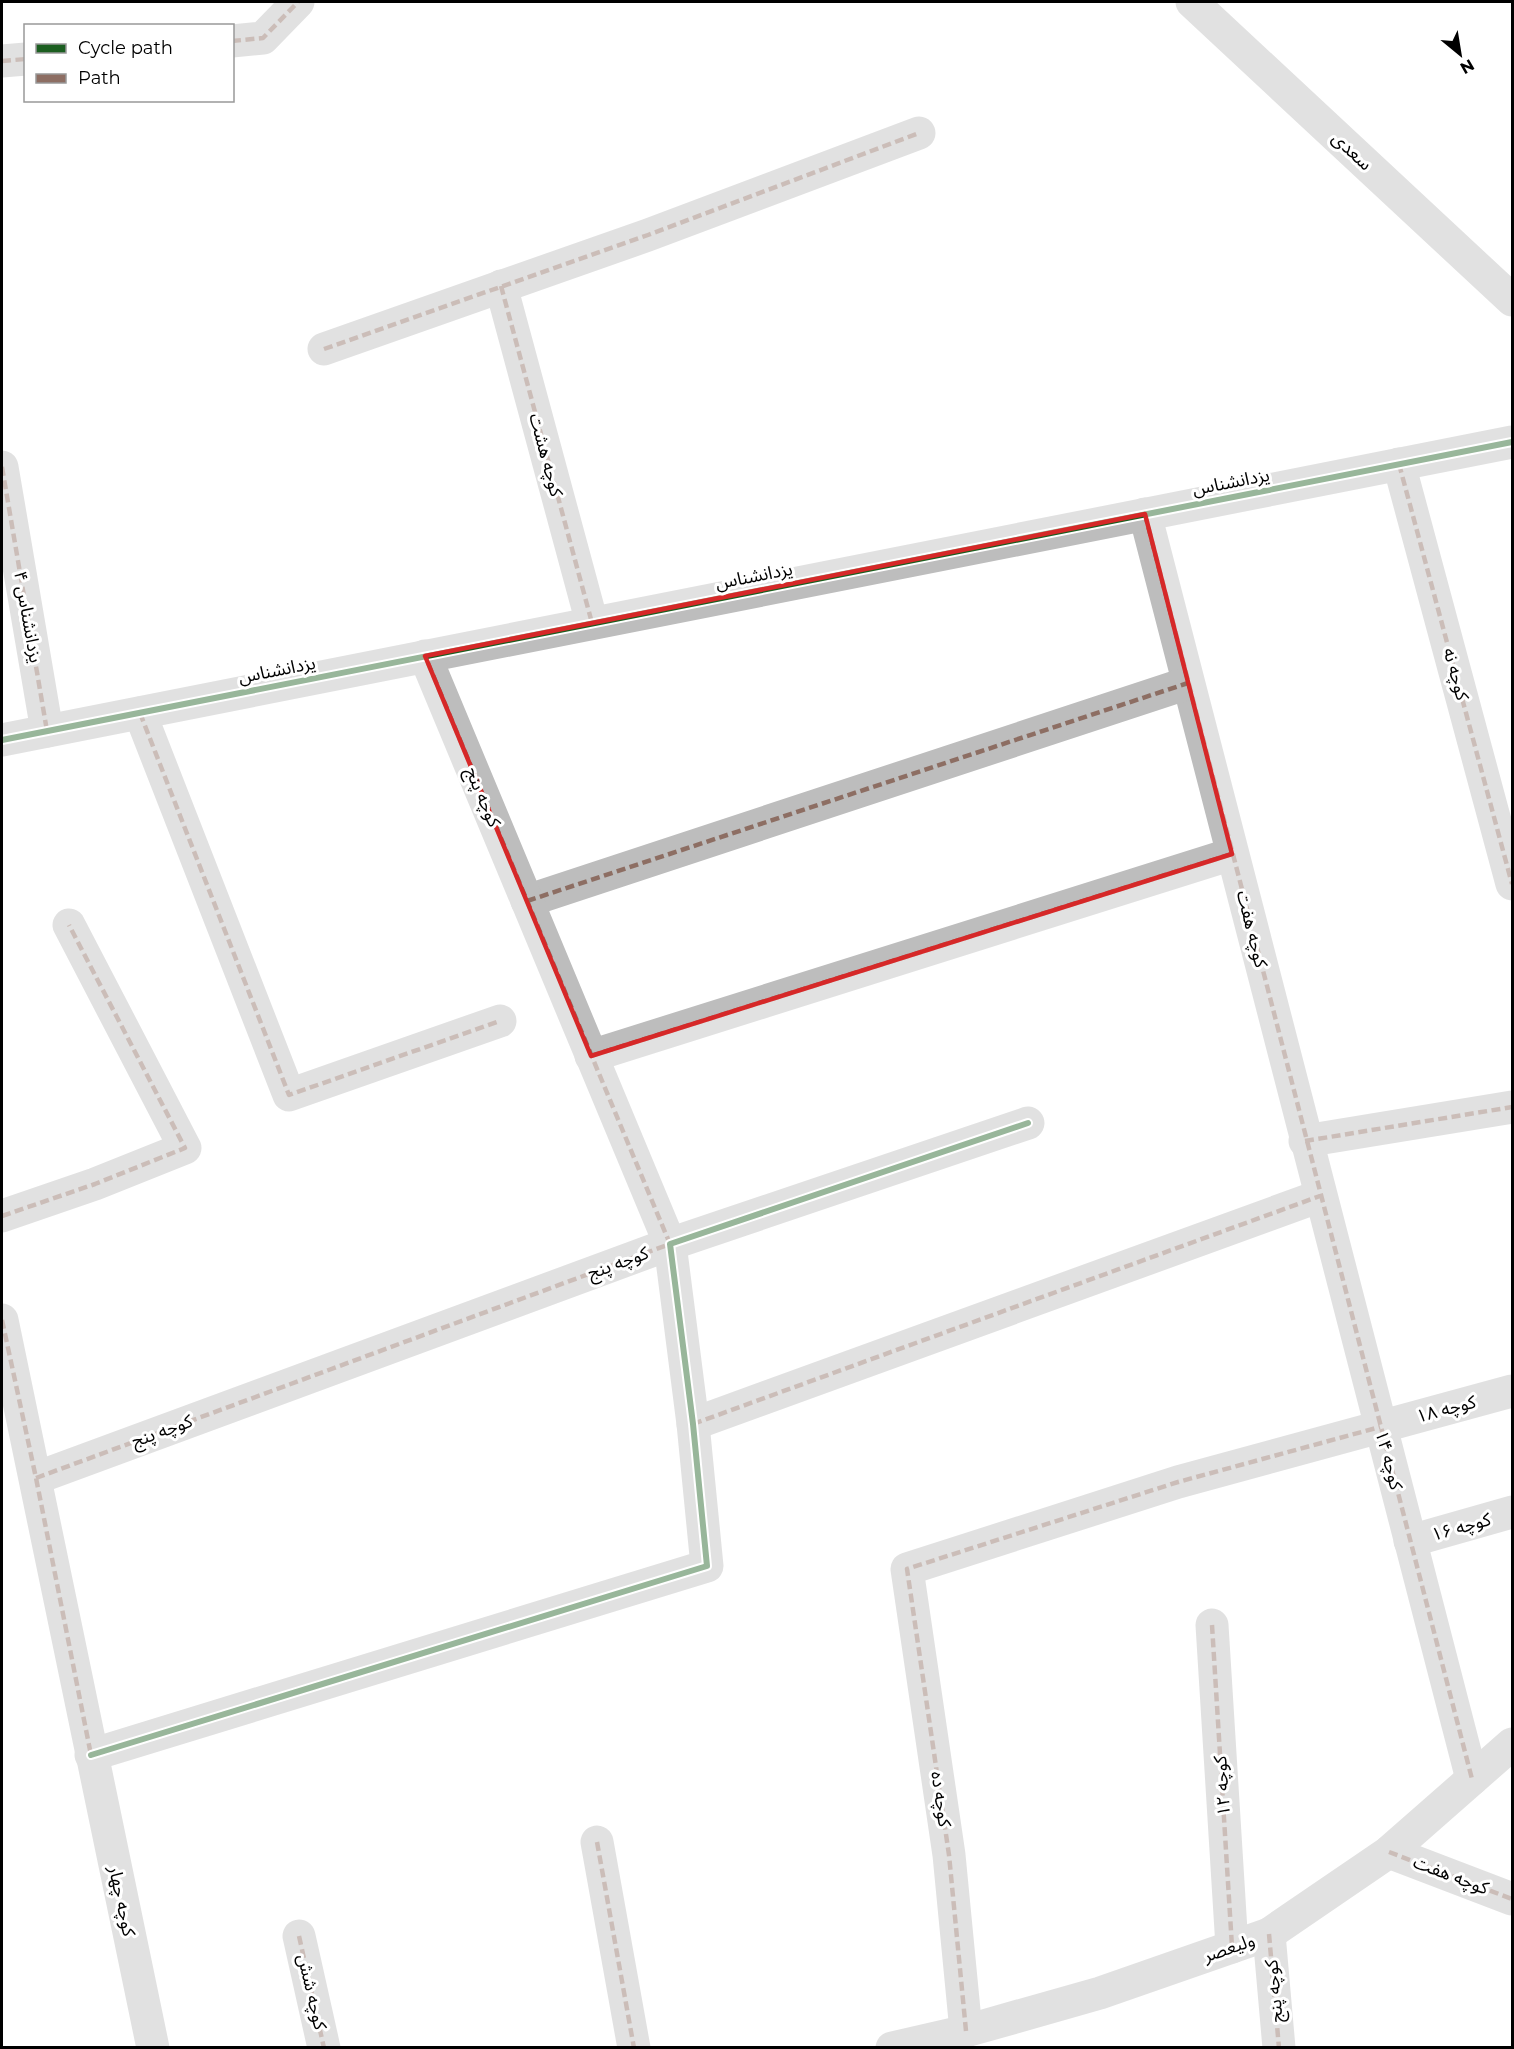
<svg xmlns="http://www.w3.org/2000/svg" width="1514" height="2049" viewBox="0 0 1514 2049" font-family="Montserrat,'Noto Sans Arabic',sans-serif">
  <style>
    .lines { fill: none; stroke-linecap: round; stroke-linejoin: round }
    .minor { stroke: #bdbdbd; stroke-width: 33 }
    .tertiary { stroke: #bdbdbd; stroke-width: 33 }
    .quiet { stroke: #8d6e63; stroke-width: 4.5; stroke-dasharray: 9 4.5; stroke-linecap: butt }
    .cycleway-casing { stroke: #fff; stroke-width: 10 }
    .cycleway { stroke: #1b5e20; stroke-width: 6 }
    .marked { fill: none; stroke: #d62828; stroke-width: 4.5; stroke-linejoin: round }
    .labels { text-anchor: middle; stroke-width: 6; stroke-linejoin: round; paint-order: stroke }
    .street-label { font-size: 18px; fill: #000; stroke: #fff }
  </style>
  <rect width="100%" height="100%" fill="#fff"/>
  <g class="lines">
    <g class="minor">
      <polyline points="232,41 263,38 298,2"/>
      <polyline points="2,61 26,59"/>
      <polyline points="501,286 592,623"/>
      <polyline points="324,349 648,235 919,133"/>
      <polyline points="1399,464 1512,884"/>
      <polyline points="2,467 47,731"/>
      <polyline points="1145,514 1472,1779"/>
      <polyline points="140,713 289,1095 500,1021"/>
      <polyline points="2,740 1512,442"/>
      <polyline points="527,901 1188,683"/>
      <polyline points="591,1056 1232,854"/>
      <polyline points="1305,1141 1512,1107"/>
      <polyline points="2,1216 95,1184 185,1148 69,925"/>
      <polyline points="2,1320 153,2048"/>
      <polyline points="693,1424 1320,1196"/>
      <polyline points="36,1478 670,1244 425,656"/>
      <polyline points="1410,1541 1512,1512"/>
      <polyline points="1212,1625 1232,1947"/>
      <polyline points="91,1755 707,1566 693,1424 670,1244 1028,1123"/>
      <polyline points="597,1842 634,2048"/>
      <polyline points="1389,1852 1512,1899"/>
      <polyline points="1269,1934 1279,2048"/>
      <polyline points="299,1936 324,2048"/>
      <polyline points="966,2031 949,1855 907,1569 1178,1482 1512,1391"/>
    </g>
    <g class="tertiary">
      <polyline points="1192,2 1512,300"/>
      <polyline points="892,2048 966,2031 1100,1993 1269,1934 1389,1852 1512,1744"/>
    </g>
    <g class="quiet">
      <polyline points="232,41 263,38 298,2"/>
      <polyline points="2,61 26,59"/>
      <polyline points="501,286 592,623"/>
      <polyline points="324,349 648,235 919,133"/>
      <polyline points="1399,464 1512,884"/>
      <polyline points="2,467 47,731"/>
      <polyline points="1145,514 1472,1779"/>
      <polyline points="140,713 289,1095 500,1021"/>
      <polyline points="527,901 1188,683"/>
      <polyline points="591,1056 1232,854"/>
      <polyline points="1305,1141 1512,1107"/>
      <polyline points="2,1216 95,1184 185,1148 69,925"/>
      <polyline points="2,1320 36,1478 91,1755 96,1753"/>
      <polyline points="693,1424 1320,1196"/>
      <polyline points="36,1478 670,1244 425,656"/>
      <polyline points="1212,1625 1232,1947"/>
      <polyline points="597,1842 634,2048"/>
      <polyline points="1389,1852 1512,1899"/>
      <polyline points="1269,1934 1279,2048"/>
      <polyline points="299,1936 324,2048"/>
      <polyline points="966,2031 949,1855 907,1569 1178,1482 1380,1427"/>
    </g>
    <g class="cycleway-casing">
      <g id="cycleway">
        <polyline points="2,740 1512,442"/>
        <polyline points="91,1755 707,1566 693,1424 670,1244 1028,1123"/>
      </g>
    </g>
    <use href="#cycleway" class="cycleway"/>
  </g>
  <path d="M0 0H1514V2049H0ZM1145,514L1232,854L591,1056L425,656Z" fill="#fff" fill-opacity=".55" fill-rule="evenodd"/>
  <path class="marked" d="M1145,514L1232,854L591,1056L425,656Z"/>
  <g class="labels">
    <g class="street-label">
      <text transform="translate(1352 151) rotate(43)" y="6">سعدی</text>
      <text transform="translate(546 455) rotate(75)" y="6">کوچه هشت</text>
      <text transform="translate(1231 482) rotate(-11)" y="6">یزدانشناس</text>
      <text transform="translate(754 576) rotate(-11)" y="6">یزدانشناس</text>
      <text transform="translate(28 617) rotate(80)" y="6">یزدانشناس ۴</text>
      <text transform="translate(277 670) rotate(-11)" y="6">یزدانشناس</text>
      <text transform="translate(1456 674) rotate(75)" y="6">کوچه نه</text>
      <text transform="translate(483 797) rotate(67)" y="6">کوچه پنج</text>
      <text transform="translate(1252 929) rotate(76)" y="6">کوچه هفت</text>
      <text transform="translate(618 1263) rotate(-20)" y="6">کوچه پنج</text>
      <text transform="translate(1446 1409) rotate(-15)" y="6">کوچه ۱۸</text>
      <text transform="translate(162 1431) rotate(-20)" y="6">کوچه پنج</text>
      <text transform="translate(1389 1460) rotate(75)" y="6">کوچه ۱۴</text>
      <text transform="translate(1461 1527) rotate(-16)" y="6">کوچه ۱۶</text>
      <text transform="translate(1222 1786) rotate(-94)" y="6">کوچه ۱۲</text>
      <text transform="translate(941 1799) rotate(82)" y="6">کوچه ده</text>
      <text transform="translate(1451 1875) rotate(21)" y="6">کوچه هفت</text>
      <text transform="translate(122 1901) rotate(78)" y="6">کوچه چهار</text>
      <text transform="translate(1229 1948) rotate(-19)" y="6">ولیعصر</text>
      <text transform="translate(1274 1991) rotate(-95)" y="6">کوچه پنج</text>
      <text transform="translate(312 1992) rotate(77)" y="6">کوچه شش</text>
    </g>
  </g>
  <rect width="1514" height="2049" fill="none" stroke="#000000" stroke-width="6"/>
  <rect x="24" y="24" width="210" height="78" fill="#ffffff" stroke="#999999" stroke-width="1.5"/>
  <rect x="36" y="44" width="30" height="9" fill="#1b5e20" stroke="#999999" stroke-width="1.5"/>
  <text x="78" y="54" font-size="18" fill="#000000">Cycle path</text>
  <rect x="36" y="74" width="30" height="9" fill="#8d6e63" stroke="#999999" stroke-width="1.5"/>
  <text x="78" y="84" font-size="18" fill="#000000">Path</text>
  <g transform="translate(1460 54) rotate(150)" stroke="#ffffff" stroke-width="4.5" paint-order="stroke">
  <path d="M0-4.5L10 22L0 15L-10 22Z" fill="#000000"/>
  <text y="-9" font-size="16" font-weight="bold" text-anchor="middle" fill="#000000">N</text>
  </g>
</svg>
